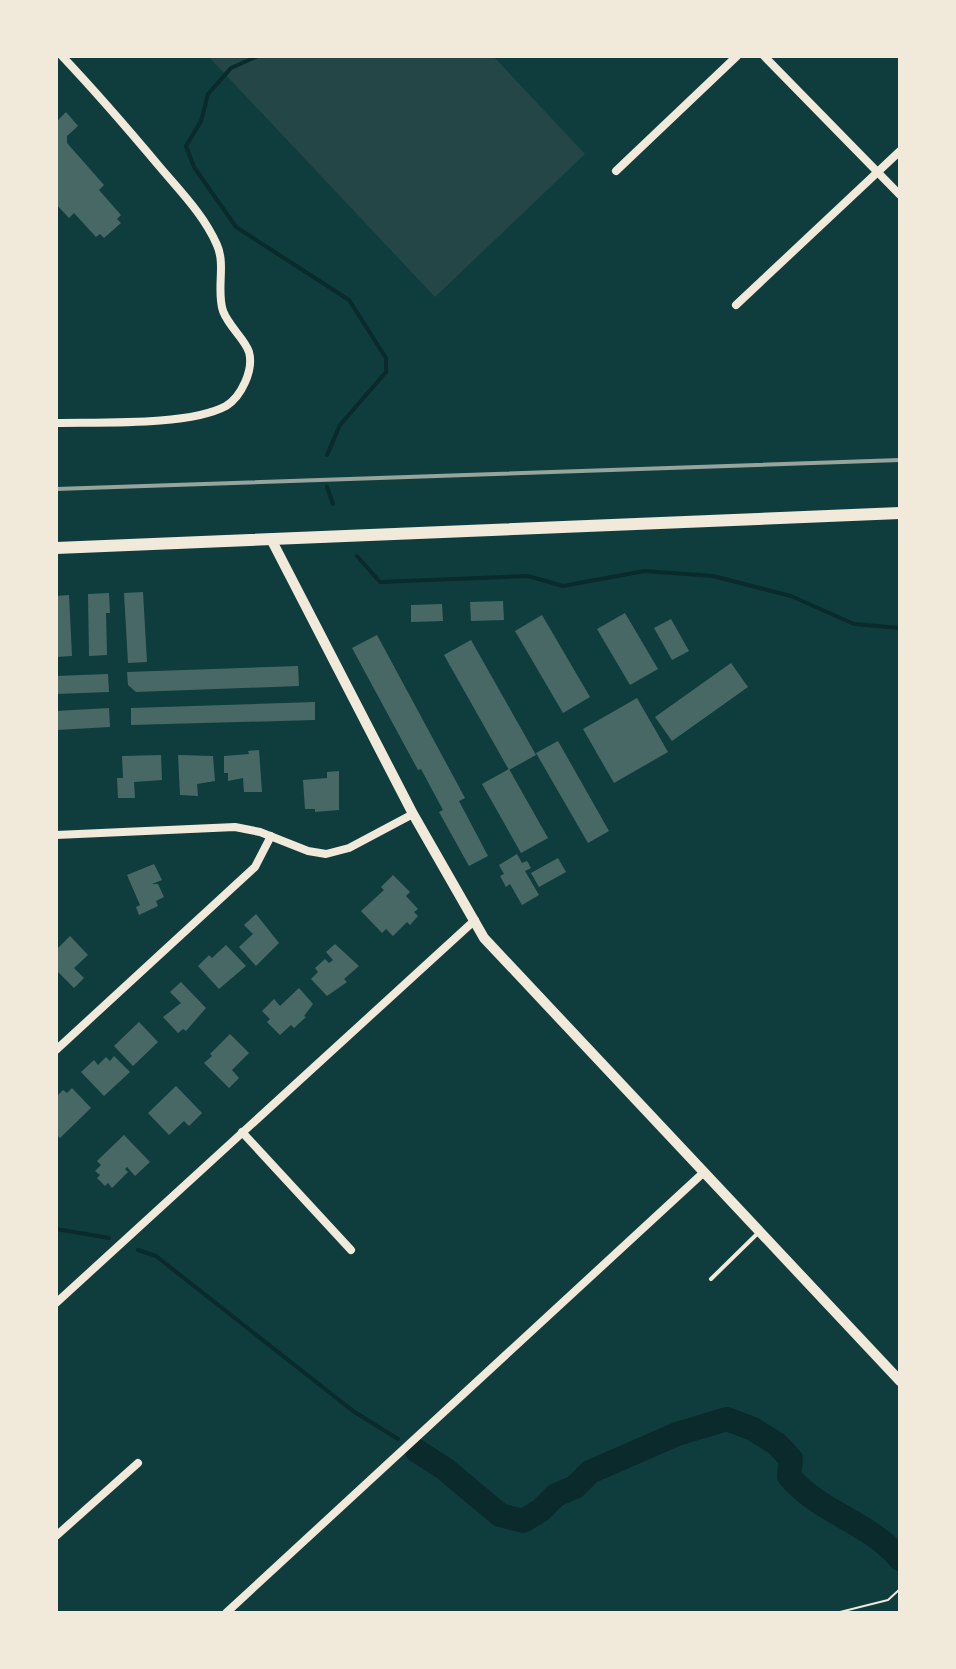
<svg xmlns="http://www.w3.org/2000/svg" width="956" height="1669" viewBox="0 0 956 1669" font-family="'Asap Condensed',sans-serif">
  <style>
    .green { fill: #244646 }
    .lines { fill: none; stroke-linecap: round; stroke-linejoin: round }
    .stream { stroke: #0a2a2b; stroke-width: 4 }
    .river { stroke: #0a2a2b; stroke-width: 24 }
    .building { fill: #486865 }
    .path { stroke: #f1e9da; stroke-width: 2 }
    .service { stroke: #f1e9da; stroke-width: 4 }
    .minor { stroke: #f1e9da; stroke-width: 8 }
    .tertiary { stroke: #f1e9da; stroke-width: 10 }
    .primary { stroke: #f1e9da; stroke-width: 12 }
    .rail { stroke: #97a49c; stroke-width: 4 }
  </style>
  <rect width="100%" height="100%" fill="#0f3d3e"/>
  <polygon class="green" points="208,56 493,56 585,154 435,297"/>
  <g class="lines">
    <g class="stream">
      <polyline points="258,56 231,68 208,94 201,121 186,146 194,167 236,227 349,300 386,358 386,372 340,425 327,455"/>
      <polyline points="327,487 333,504"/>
      <polyline points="357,556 380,582 528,576 563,586 644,571 713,576 791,596 854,624 900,628"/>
      <polyline points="56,1229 109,1238"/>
      <polyline points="138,1250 156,1256 353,1411 398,1439"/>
    </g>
    <path class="river" d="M417,1451L445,1469L500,1515L523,1521L541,1510L556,1495L575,1487L590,1472L677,1434L727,1419L753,1429L777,1444L791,1459L789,1476C818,1512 871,1523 900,1559"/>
  </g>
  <g class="building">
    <polygon points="66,112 78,126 67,136 67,143 104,185 99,190 121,215 117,219 121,223 104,238 100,234 96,237 74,213 69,218 56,204 56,122"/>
    <polygon points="143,592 147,662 128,663 124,593"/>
    <polygon points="109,593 110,613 106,613 107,655 89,656 88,594"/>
    <polygon points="69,595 72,656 56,657 56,596"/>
    <polygon points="503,601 504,620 471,621 470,602"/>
    <polygon points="442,604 443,621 411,622 411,605"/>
    <polygon points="625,613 658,669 630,685 597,629"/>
    <polygon points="542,615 590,697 563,713 515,631"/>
    <polygon points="671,619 689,651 672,660 654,628"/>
    <polygon points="377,635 465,798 459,801 488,856 469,866 439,812 443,810 421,769 418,770 352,648"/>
    <polygon points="471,640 536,755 509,770 444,655"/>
    <polygon points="731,663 748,687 672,741 655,717"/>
    <polygon points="298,666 299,686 136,692 128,685 127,672"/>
    <polygon points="108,674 109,692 56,694 56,676"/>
    <polygon points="637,698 668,752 614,783 583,729"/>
    <polygon points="315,702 315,720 131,725 131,708"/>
    <polygon points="109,708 110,727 56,730 56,711"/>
    <polygon points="558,741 609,831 588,843 536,753"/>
    <polygon points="259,750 262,792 244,792 243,778 228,781 228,773 224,773 224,756 249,754 248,751"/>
    <polygon points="161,755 162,780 134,782 135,798 118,798 117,778 123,778 122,756"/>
    <polygon points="178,755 213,756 215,781 197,784 198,796 180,795"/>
    <polygon points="509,769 548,838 521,853 482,784"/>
    <polygon points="339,771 339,810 315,812 315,809 305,809 303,780 327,778 327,772"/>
    <polygon points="517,854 522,863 527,861 531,868 525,871 539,895 522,905 510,884 506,887 500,876 504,874 499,865"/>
    <polygon points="558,858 566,872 539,887 531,873"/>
    <polygon points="154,864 162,880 152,884 158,884 164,897 156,901 158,906 139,915 136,907 140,905 127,875"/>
    <polygon points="393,875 410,892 406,896 418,909 414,912 418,916 410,925 407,922 393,936 386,929 382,933 361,911 384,890 381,887"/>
    <polygon points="256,914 279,943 256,966 239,947 253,934 244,925"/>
    <polygon points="70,936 88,955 74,968 84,978 74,988 56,970 56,950"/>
    <polygon points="335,944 359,966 344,979 347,982 327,996 311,979 318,972 315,968 325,959 329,963 333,960 326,952"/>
    <polygon points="226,945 246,966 219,989 198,966 209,955 212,958"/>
    <polygon points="181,982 206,1008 186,1031 183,1029 178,1033 163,1017 181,1003 170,992"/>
    <polygon points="299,988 313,1004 304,1016 306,1017 294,1028 291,1025 280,1035 267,1022 270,1019 262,1011 274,999 280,1006"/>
    <polygon points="139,1022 158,1042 133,1066 114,1046"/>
    <polygon points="230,1034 249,1053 232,1070 239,1078 229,1088 204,1063 212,1056 210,1054"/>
    <polygon points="114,1056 130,1072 104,1096 81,1072 94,1060 98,1065 106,1057 110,1061"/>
    <polygon points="176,1086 202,1113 189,1126 184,1121 169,1135 148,1113"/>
    <polygon points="72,1088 91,1108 60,1138 56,1134 56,1097 63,1090 67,1093"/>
    <polygon points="124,1135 150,1162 135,1176 127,1167 125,1169 128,1172 112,1188 108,1183 105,1186 97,1178 100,1175 95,1171 101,1165 97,1161"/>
  </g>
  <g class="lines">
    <polyline class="path" points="836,1613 888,1600 900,1589"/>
    <polyline class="service" points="711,1279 758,1233"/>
    <g class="minor">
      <polyline points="764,56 900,195"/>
      <polyline points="616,171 737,56"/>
      <polyline points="736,305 900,151"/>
      <path d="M56,423C99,422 189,426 226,406C241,397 254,370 249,352C245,339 229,327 223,311C216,290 226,265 217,245C204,215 180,191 159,166C128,129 96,92 62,56"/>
      <polyline points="56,835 235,827 260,832 308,851 326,854 349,848 413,814"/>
      <polyline points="56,1050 255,867 271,836"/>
      <polyline points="242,1132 351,1250"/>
      <polyline points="56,1303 475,920"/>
      <polyline points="56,1536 138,1463"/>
      <polyline points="226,1613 703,1173"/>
    </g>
    <polyline class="tertiary" points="271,539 413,814 484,938 900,1381"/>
    <polyline class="primary" points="56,548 900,513"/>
    <polyline class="rail" points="56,489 900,460"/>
  </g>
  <rect width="956" height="1669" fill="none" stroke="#f1e9da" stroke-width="116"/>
</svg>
